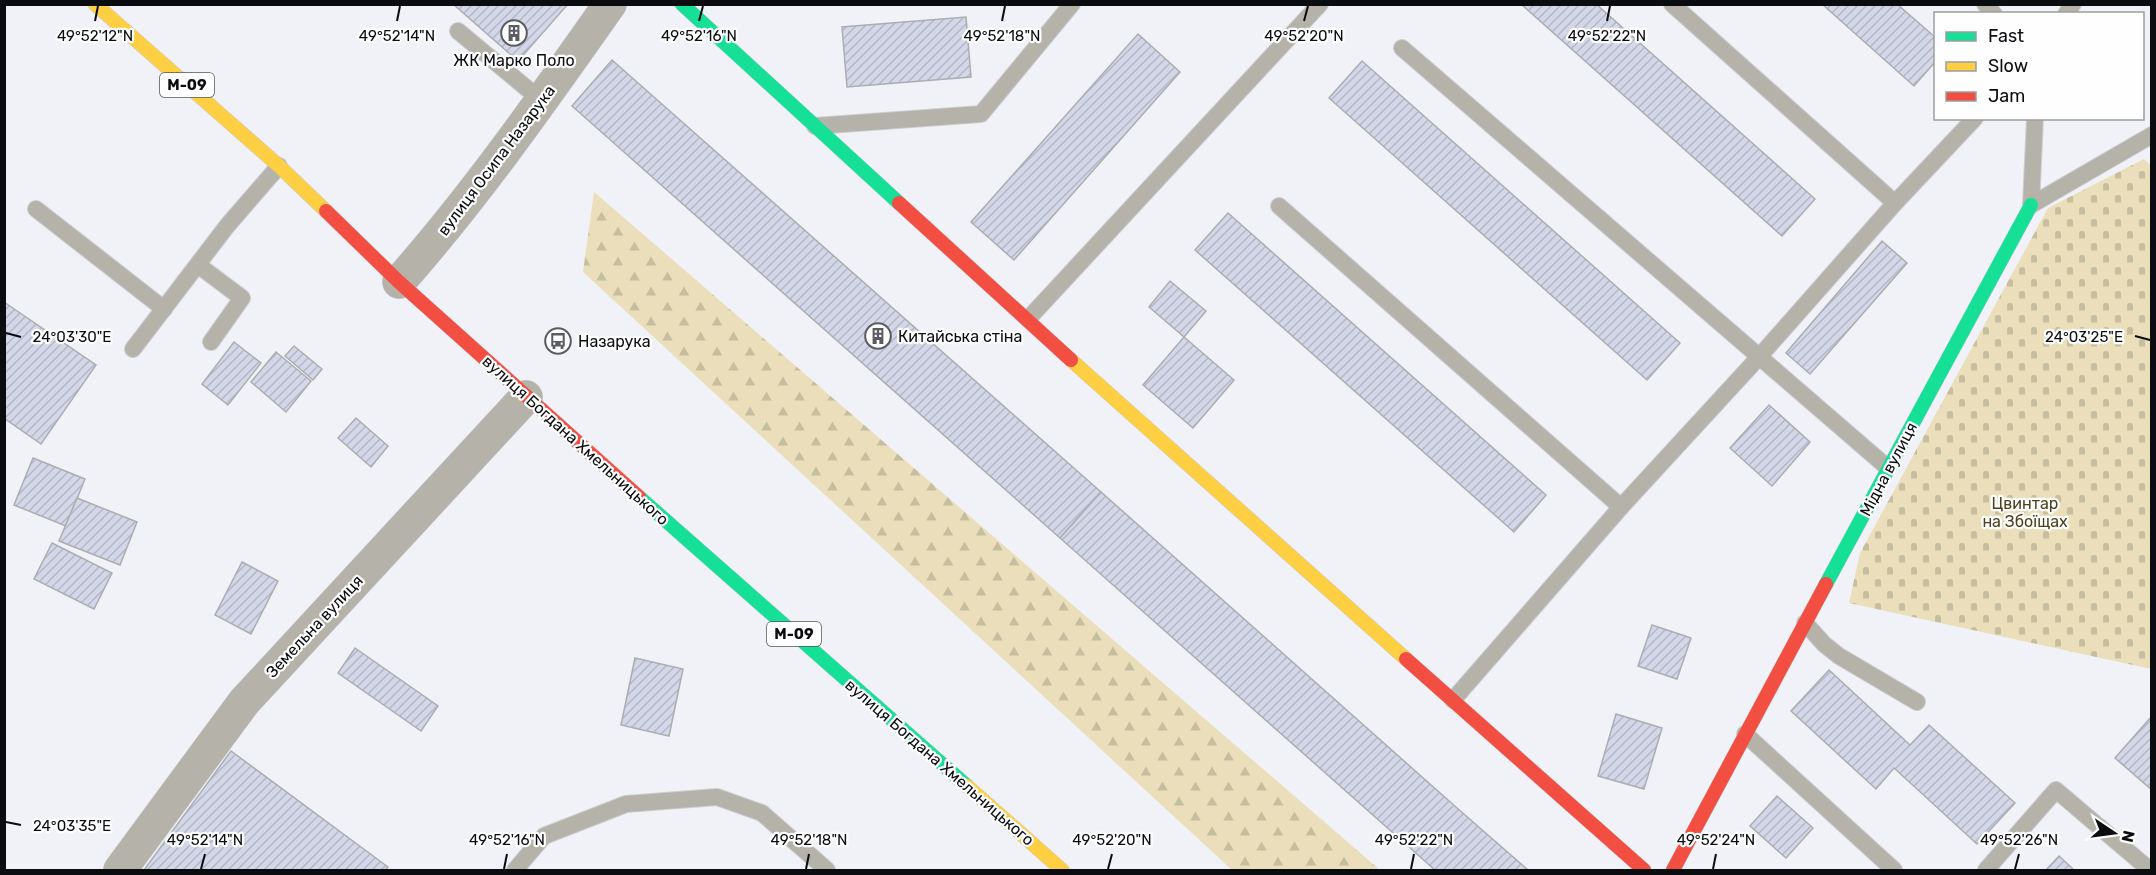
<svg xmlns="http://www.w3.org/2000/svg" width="2156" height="875" viewBox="0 0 2156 875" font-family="Rubik,sans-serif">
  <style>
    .forest { fill: url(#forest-firs) }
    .cemetery { fill: url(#cemetery-stones) }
    .building { fill: url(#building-hatch); stroke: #acadb2; stroke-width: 1.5 }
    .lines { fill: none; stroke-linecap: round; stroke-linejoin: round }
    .lane-casing { stroke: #ccced2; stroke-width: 18 }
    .street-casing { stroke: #ccced2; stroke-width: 34 }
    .fast-casing { stroke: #ccced2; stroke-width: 15 }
    .slow-casing { stroke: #ccced2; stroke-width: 15 }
    .jam-casing { stroke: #ccced2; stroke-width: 15 }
    .lane { stroke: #b4b2a9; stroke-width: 16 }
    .street { stroke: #b4b2a9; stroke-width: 33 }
    .fast { stroke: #16e098; stroke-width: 14 }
    .slow { stroke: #ffcf43; stroke-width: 14 }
    .jam { stroke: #f24e42; stroke-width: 14 }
    .ticks { fill: none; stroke: #0b0c0f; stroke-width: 2 }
    .labels { text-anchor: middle; stroke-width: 4.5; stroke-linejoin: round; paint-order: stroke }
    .shield { fill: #fefefe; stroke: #545557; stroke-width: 1.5 }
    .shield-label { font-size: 15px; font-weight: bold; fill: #0b0c0f }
    .poi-label { font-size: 16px; fill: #0b0c0f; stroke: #fefefe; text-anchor: start }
    .street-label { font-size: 16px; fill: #0b0c0f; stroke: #fefefe }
    .park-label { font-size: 16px; fill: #4c411d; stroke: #fefefe }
    .ticks-label { font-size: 15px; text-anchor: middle; fill: #0b0c0f; stroke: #fefefe; stroke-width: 4.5; stroke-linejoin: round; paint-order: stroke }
  </style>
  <defs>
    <pattern id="forest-firs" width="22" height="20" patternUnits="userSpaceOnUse" patternTransform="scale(1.5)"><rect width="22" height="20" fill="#eadfba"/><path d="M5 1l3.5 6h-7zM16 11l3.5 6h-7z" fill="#c7be9f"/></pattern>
    <pattern id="cemetery-stones" width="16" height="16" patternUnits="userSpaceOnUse" patternTransform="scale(1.5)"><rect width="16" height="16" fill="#eadfba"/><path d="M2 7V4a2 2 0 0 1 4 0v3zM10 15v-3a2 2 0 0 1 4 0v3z" fill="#c7be9f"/></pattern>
    <pattern id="building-hatch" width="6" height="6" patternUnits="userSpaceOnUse" patternTransform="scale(1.5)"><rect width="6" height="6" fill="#d3d7e8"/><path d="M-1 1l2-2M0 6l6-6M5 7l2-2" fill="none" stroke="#b4b7c6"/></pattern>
  </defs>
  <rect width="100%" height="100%" fill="#f0f2f8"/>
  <polygon class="forest" points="594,192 1380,870 1232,870 583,272"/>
  <polygon class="cemetery" points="2144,159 2152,166 2151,669 1849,603 1860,553 2048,208"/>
  <g class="building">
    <polygon points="453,4 568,4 518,61"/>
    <polygon points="1521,4 1596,4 1815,199 1782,236"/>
    <polygon points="1822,4 1897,4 1936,38 1936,61 1914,86"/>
    <polygon points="966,17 971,77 847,87 842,27"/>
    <polygon points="1138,34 1180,72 1014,260 971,222"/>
    <polygon points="612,60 1101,492 1060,538 572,106"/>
    <polygon points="1362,61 1680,343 1647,380 1329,98"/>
    <polygon points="1228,213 1546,495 1514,532 1195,250"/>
    <polygon points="1882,241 1907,263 1810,374 1786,353"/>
    <polygon points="1170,281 1206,311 1184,337 1149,307"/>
    <polygon points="4,302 96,365 41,444 4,418"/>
    <polygon points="1184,337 1234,380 1193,428 1143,385"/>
    <polygon points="234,342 261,363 228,405 202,384"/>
    <polygon points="294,346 322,369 313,380 285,356"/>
    <polygon points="276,352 311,381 286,412 251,382"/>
    <polygon points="1769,405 1810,442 1772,486 1730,448"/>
    <polygon points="356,418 388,446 371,467 338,438"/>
    <polygon points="33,458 85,479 66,526 14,505"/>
    <polygon points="1101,492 1457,808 1528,870 1435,870 1060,538"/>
    <polygon points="77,498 137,522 120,565 59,541"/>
    <polygon points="52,543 112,573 94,609 34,579"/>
    <polygon points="242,562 278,581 251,634 215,615"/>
    <polygon points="1652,625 1691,638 1677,679 1638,666"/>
    <polygon points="355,648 438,706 421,731 338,673"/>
    <polygon points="635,658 683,669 669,736 621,725"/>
    <polygon points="1829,670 1910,745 1929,725 2015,803 1977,844 1894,768 1876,789 1791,711"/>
    <polygon points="1616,714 1662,728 1644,789 1598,776"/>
    <polygon points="2151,717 2152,718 2152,790 2115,758"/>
    <polygon points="231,751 388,867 385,870 144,870"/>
    <polygon points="1777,796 1813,828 1786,858 1750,826"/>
    <polygon points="2059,856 2074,870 2046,870"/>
  </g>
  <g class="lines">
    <g class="lane-casing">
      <g id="lane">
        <polyline points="1672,4 1895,203"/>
        <polyline points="1985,4 1994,14"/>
        <polyline points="2066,14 2073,4"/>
        <polyline points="458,31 542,101"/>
        <polyline points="1402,48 1888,468"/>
        <polyline points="815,126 981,114 1072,4"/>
        <polyline points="2031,205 2152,135"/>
        <polyline points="2031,205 2035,118"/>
        <polyline points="1279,206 1621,507"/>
        <polyline points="36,209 164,309"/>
        <polyline points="198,265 242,298 211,342"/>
        <polyline points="1028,319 1320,4"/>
        <polyline points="133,349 227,226 279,166"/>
        <polyline points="1805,623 1824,644 1839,656 1917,702"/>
        <polyline points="1453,700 1621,507 1759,357 1895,203 1975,118"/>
        <polyline points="1745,734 1894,870"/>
        <polyline points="515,870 544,836 626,804 717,797 762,813 827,870"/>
        <polyline points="1986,870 2056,790 2150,870"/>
      </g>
    </g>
    <g class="street-casing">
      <g id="street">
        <path d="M399,282C476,195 543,99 610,4"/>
        <polyline points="120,870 244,702 526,397"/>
      </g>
    </g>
    <g class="fast-casing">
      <g id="fast">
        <polyline points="682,4 899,203"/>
        <polyline points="639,497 967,786"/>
        <polyline points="1826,584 2031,205"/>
      </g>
    </g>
    <g class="slow-casing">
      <g id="slow">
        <polyline points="95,4 279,166 326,211"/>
        <polyline points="1071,360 1406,659"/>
        <polyline points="967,786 1062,870"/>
      </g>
    </g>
    <g class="jam-casing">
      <g id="jam">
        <polyline points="899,203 1071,360"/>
        <polyline points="326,211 399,282 639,497"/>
        <polyline points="1406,659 1644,870"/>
        <polyline points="1673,870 1826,584"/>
      </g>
    </g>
    <use href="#lane" class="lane"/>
    <use href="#street" class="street"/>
    <use href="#fast" class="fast"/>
    <use href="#slow" class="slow"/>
    <use href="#jam" class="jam"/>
  </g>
  <path class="ticks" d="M95,21L98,6M397,21L400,6M699,21L703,6M1002,21L1005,6M1304,21L1308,6M1607,21L1610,6M6,333L21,337M2135,336L2150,340M6,822L21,825M201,869L205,854M504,869L507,854M806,869L809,854M1108,869L1112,854M1411,869L1414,854M1713,869L1716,854M2015,869L2019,854"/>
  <defs>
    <g id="building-ring" transform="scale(1.35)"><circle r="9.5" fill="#fefefe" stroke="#5b5c61" stroke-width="1.5"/><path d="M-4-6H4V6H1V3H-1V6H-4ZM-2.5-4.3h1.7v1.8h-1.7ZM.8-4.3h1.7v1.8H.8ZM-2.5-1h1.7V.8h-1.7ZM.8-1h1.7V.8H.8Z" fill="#5b5c61"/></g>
    <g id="bus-ring" transform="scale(1.35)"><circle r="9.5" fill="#fefefe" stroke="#5b5c61" stroke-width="1.5"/><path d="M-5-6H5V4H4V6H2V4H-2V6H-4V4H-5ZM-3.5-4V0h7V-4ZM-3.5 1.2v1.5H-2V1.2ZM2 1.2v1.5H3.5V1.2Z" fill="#5b5c61"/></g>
  </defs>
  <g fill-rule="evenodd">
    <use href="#building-ring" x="514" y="33"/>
    <use href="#building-ring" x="878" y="336"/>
    <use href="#bus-ring" x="558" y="341"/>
  </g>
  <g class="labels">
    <g class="shield">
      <rect x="160" y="73" width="54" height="24" rx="4.5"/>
      <rect x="767" y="622" width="54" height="24" rx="4.5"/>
    </g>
    <g class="shield-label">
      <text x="187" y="90">М-09</text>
      <text x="794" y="639">М-09</text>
    </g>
    <g class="poi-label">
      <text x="514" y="66" text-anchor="middle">ЖК Марко Поло</text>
      <text x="898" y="342">Китайська стіна</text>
      <text x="578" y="347">Назарука</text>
    </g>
    <g class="street-label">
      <text transform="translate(496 160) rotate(-53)" y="6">вулиця Осипа Назарука</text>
      <text transform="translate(576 440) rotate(42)" y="6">вулиця Богдана Хмельницького</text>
      <text transform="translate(1888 469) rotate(-62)" y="6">Мідна вулиця</text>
      <text transform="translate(314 626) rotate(-47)" y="6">Земельна вулиця</text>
      <text transform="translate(940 762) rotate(41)" y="6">вулиця Богдана Хмельницького</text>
    </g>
    <g class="park-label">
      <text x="2025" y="509">Цвинтар<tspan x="2025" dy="18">на Збоїщах</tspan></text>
    </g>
  </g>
  <g class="ticks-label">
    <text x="397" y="41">49°52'14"N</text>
    <text x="699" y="41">49°52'16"N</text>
    <text x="1002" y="41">49°52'18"N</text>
    <text x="1304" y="41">49°52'20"N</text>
    <text x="1607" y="41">49°52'22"N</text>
    <text x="95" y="41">49°52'12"N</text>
    <text x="2084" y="342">24°03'25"E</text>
    <text x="72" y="342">24°03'30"E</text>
    <text x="72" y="831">24°03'35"E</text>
    <text x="205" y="845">49°52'14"N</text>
    <text x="507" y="845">49°52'16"N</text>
    <text x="809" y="845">49°52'18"N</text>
    <text x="1112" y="845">49°52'20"N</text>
    <text x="1414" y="845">49°52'22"N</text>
    <text x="1716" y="845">49°52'24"N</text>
    <text x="2019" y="845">49°52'26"N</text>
  </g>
  <rect width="2156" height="875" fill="none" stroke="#0b0c0f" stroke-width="12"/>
  <rect x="1934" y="12" width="210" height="108" fill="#fefefe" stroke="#9d9d9e" stroke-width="1.5"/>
  <rect x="1946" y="32" width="30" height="9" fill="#16e098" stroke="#9d9d9e" stroke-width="1.5"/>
  <text x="1988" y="42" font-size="18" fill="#0b0c0f">Fast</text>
  <rect x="1946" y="62" width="30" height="9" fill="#ffcf43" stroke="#9d9d9e" stroke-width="1.5"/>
  <text x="1988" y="72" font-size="18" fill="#0b0c0f">Slow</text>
  <rect x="1946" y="92" width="30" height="9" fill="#f24e42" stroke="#9d9d9e" stroke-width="1.5"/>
  <text x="1988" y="102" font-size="18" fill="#0b0c0f">Jam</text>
  <g transform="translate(2114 833) rotate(103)" stroke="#fefefe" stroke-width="4.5" paint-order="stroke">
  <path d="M0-4.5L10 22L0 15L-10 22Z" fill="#0b0c0f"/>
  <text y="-9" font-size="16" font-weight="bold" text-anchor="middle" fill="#0b0c0f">N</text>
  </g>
</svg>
